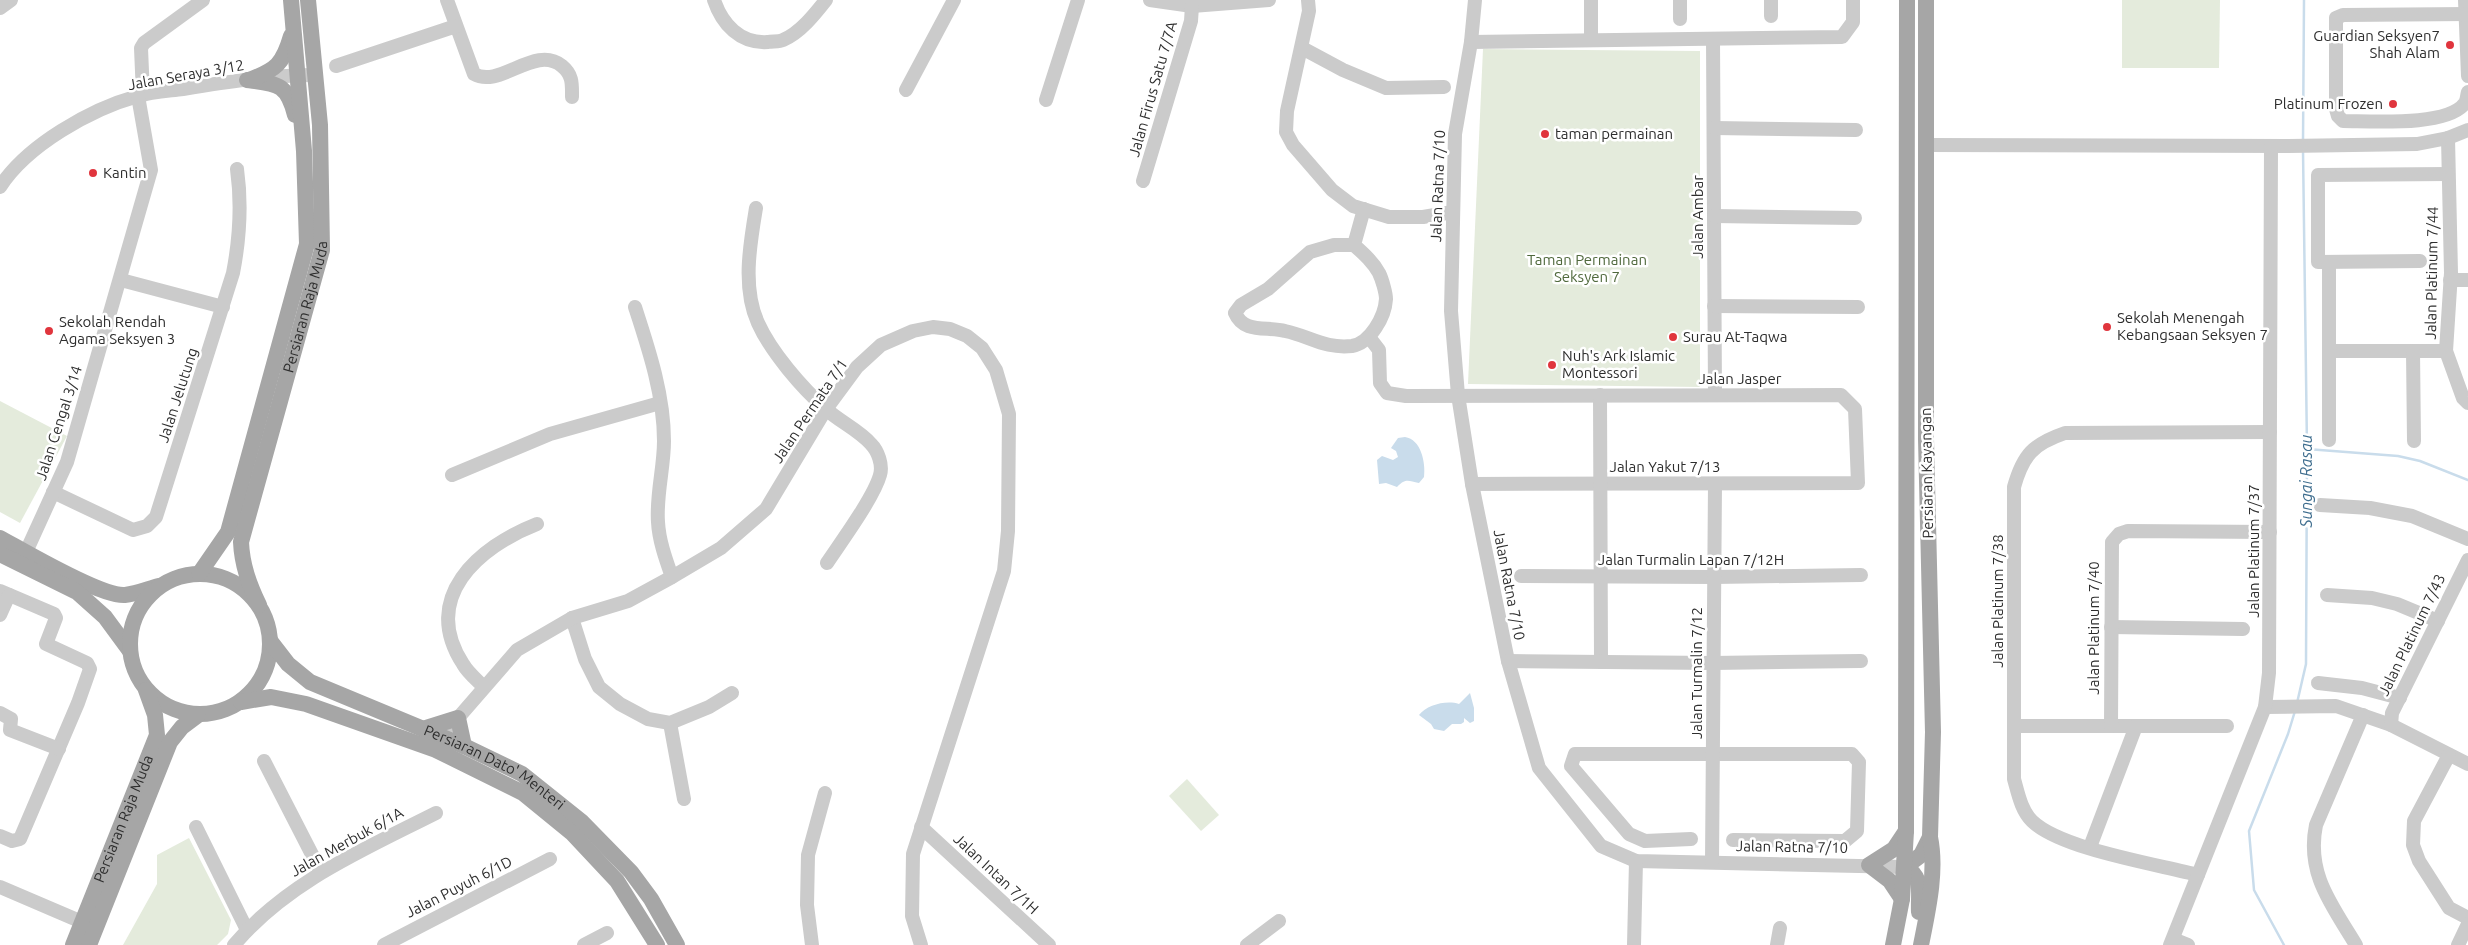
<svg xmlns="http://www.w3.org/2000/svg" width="2468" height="945" viewBox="0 0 2468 945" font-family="Ubuntu,sans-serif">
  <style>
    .green { fill: #e4ebdc }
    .water { fill: #c9dceb }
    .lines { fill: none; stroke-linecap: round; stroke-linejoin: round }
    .stream { stroke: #c9dceb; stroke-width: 2.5 }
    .minor { stroke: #cbcbcb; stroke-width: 14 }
    .major { stroke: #a6a6a6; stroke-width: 16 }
    .poi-dot { fill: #e0353d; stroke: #fff; stroke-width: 2 }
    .labels { text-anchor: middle; stroke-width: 5; stroke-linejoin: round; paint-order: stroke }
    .poi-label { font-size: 15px; fill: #2e2e2e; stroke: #fff; text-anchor: start }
    .street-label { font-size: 15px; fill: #2e2e2e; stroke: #fff }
    .park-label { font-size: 15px; fill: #50693d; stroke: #fff }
    .water-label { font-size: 16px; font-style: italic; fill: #3e6d8e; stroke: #fff }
  </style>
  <rect width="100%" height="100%" fill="#fff"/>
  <g class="green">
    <polygon points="2122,0 2220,0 2219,68 2122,68"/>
    <polygon points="1483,49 1700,51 1700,387 1468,384"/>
    <polygon points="0,401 67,436 20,523 0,512"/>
    <polygon points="1187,779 1219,815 1201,831 1169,796"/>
    <polygon points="189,838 231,920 228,934 217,945 123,945 157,884 157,855"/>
  </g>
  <g class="water">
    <path d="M1405,437C1421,439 1426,463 1424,477L1419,483C1408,481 1406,478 1397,487L1386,483L1379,484L1377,460L1382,456L1393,460L1398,457L1396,451L1391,448L1398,438Z"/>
    <path d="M1470,693L1474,708V721L1470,723L1464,718V722L1461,724H1452L1444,731L1434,729L1431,724L1419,715C1427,705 1446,700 1459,704Z"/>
  </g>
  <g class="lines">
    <g class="stream">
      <polyline points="2303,142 2304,0"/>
      <polyline points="2307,449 2398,456 2420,461 2468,480"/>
      <polyline points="2297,703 2306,664 2307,449 2303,150"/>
      <polyline points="2284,945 2254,890 2249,831 2288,734 2295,711"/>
    </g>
    <g class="minor">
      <path d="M447,0L474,74C500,89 535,44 562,66C573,75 572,84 572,97"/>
      <path d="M714,0C722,24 740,44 768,42C772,41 779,42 783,40C800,33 815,14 826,0"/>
      <polyline points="1150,0 1192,6 1269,0"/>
      <polyline points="1308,0 1309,11 1287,111 1286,132 1293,145 1332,190 1353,206 1389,217 1423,217 1453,212"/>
      <polyline points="1475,0 1471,42 1455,134 1451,311 1458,395 1472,484 1508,661 1539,768 1601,846 1636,861 1905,867"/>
      <polyline points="1771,0 1771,16"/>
      <polyline points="2465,0 2468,76"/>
      <polyline points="0,8 11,0"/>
      <path d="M2468,14L2343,15L2336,18V109L2338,116L2343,121C2370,121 2448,127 2465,103C2467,100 2467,95 2468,92"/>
      <polyline points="1680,19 1680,0"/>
      <polyline points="1713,39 1715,395"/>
      <polyline points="1591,40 1591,0"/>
      <polyline points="1471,42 1842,37 1853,22 1853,0"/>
      <polyline points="1302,48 1343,70 1386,88 1444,87"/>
      <polyline points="336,66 456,26"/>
      <polyline points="906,90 954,0"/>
      <polyline points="143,95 141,48 144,43 203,0"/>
      <polyline points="1046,100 1078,0"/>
      <polyline points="1714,128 1856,130"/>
      <polyline points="2448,138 2451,273 2446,351 2463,398 2468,403"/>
      <polyline points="1925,145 2289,146 2417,144 2448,138 2468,130"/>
      <polyline points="1143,181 1191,21 1192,6"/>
      <path d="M0,187C27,145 91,109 138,96C152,92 168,91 183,89C226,82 271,75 315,75"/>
      <path d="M756,208C750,244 742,288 758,323C771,352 802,388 826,409C840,422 859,430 871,444C878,451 883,465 880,475C874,497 841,542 827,563"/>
      <polyline points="1714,216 1855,218"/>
      <path d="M1354,245C1364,254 1373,262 1379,273C1382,279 1386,293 1386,299C1385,317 1370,343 1352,346C1324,349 1310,336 1285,331C1267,326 1244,334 1235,313L1241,305L1268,289L1310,252L1334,245H1354L1364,209"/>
      <polyline points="2420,261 2318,262 2318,175 2448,174"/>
      <polyline points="2329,262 2329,440"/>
      <polyline points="121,280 223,307"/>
      <polyline points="2450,280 2468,280"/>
      <polyline points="1714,306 1858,307"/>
      <path d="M635,307C649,350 664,395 664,441C664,468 656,495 658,522C659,541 666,560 672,577"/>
      <polyline points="1369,337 1379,350 1380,383 1387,393 1406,396 1841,395 1855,409 1858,483 1472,484"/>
      <polyline points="2329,351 2446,351"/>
      <polyline points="2413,351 2414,441"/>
      <polyline points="1600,395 1601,662"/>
      <polyline points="452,475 550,434 660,403"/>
      <path d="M53,492L133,530L147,526L156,517L233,273C240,237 242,205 237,169"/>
      <polyline points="2320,505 2370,508 2412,516 2468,539"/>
      <polyline points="26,552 67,462 151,170 138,96"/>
      <polyline points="1521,576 1714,577 1861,575"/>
      <polyline points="0,591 54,614 56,618 46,644 87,663 90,669 78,703 20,839 12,841 0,836"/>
      <polyline points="2327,595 2372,598 2397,604 2438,621"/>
      <polyline points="0,615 9,595"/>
      <polyline points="572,618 585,659 599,687 620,704 648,719 670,723 709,707 732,693"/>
      <polyline points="2111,627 2243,629"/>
      <polyline points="1508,661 1713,663 1861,661"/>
      <polyline points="2318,683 2362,688 2400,698"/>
      <path d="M484,687C477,680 468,673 463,664C420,598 478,547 537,524"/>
      <polyline points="2265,707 2336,706 2391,725 2468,764"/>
      <polyline points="0,713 11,719 10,730 59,749"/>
      <polyline points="670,723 684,799"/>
      <polyline points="2391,725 2392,713 2468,560"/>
      <polyline points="2015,726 2227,726"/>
      <polyline points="2111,726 2112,542 2119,534 2128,531 2270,532"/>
      <polyline points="438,747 458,718 517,650 572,618 628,601 672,577 721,548 766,509 826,409 857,367 881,345 913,331 933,327 950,329 967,336 982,348 996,370 1009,414 1008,531 1004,571 913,854 912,916 921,945"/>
      <polyline points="2449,755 2414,821 2413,845 2419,861 2449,908 2468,918"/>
      <polyline points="264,761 321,872"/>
      <polyline points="196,827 247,930"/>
      <polyline points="921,827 1049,945"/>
      <polyline points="1691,839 1645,841 1629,834 1571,766 1575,754 1852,754 1859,762 1857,831 1845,841 1733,840"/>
      <polyline points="2090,847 2136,726"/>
      <polyline points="1712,862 1715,484"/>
      <path d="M2198,875C2156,864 2061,849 2032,821C2021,810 2018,793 2014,779V487C2023,455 2033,444 2065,433L2270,432"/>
      <polyline points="0,887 82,922"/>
      <polyline points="2173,939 2188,945"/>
      <path d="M234,945C287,882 363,850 436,813"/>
      <polyline points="384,945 550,859"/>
      <polyline points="584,945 607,933"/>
      <polyline points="812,945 807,905 808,855 825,793"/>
      <polyline points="1247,945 1279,921"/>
      <polyline points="1634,945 1636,861"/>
      <polyline points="1777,945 1780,928"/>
      <polyline points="2170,945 2265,707 2269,673 2271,146"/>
      <path d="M2356,945C2332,905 2306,874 2316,825L2363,715"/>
      <polyline points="2458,945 2468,924"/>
    </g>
    <g class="major">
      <path d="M247,80C277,84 287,83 295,115"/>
      <path d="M249,80C276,70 283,64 291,36"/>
      <path d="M0,538C24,551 101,597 125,595C136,594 148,589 159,586"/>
      <polyline points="0,554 77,592 105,617 130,651"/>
      <circle cx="200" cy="644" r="70"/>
      <polyline points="199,574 228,532 307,244 304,151 291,0"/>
      <path id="s1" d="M259,605C249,584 242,565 241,542L322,250L320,125L308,0"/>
      <path id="s2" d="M271,642L288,664L310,682L464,746L522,774L582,822L631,872L651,899L677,945"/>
      <polyline points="241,702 271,697 306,704 436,750 523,793 572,833 617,881 657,945"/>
      <polyline points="423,729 458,718 464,746"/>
      <path d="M1905,867C1924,877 1918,893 1919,912"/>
      <polyline points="1905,867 1921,855 1930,837"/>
      <polyline points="1902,899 1890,881 1869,865 1894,849 1906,831"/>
      <path id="s3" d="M73,945L157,735L155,715L146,690"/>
      <polyline points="89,945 170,742 182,727 198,715"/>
      <polyline points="1893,945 1902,899 1906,831 1907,0"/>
      <path d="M1921,945C1928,910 1937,871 1930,837L1933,732L1926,439V0"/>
    </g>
  </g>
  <g class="poi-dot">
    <circle cx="2450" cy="45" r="5"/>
    <circle cx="2393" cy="104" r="5"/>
    <circle cx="1545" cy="134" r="5"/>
    <circle cx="93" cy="173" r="5"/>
    <circle cx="2107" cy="327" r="5"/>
    <circle cx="49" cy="331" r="5"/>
    <circle cx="1673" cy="337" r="5"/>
    <circle cx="1552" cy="365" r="5"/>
  </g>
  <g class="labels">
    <g class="poi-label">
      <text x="2440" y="41" text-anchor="end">Guardian Seksyen7<tspan x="2440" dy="17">Shah Alam</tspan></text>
      <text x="2383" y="109" text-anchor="end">Platinum Frozen</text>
      <text x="1555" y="139">taman permainan</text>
      <text x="103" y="178">Kantin</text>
      <text x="2117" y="323">Sekolah Menengah<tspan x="2117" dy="17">Kebangsaan Seksyen 7</tspan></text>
      <text x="59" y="327">Sekolah Rendah<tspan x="59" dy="17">Agama Seksyen 3</tspan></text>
      <text x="1683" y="342">Surau At-Taqwa</text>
      <text x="1562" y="361">Nuh's Ark Islamic<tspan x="1562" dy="17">Montessori</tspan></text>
    </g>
    <g class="street-label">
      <text transform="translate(186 75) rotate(-10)" y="5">Jalan Seraya 3/12</text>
      <text transform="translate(1153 89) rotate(-74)" y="5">Jalan Firus Satu 7/7A</text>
      <text transform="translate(1438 186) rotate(-88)" y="5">Jalan Ratna 7/10</text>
      <text transform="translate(1698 217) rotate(-90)" y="5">Jalan Ambar</text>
      <text transform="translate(2432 273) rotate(-89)" y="5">Jalan Platinum 7/44</text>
      <text dy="5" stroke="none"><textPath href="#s1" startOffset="310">Persiaran Raja Muda</textPath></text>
      <text x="1740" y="384">Jalan Jasper</text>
      <text transform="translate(178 395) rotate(-72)" y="5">Jalan Jelutung</text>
      <text transform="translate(810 411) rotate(-56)" y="5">Jalan Permata 7/1</text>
      <text transform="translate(59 423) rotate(-72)" y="5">Jalan Cengal 3/14</text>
      <text x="1665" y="472">Jalan Yakut 7/13</text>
      <text transform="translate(1927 473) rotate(-91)" y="5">Persiaran Kayangan</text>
      <text transform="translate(2254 551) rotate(-90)" y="5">Jalan Platinum 7/37</text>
      <text x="1691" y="565">Jalan Turmalin Lapan 7/12H</text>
      <text transform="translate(1509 585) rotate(79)" y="5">Jalan Ratna 7/10</text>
      <text transform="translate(1998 601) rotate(-90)" y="5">Jalan Platinum 7/38</text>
      <text transform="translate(2094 628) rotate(-90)" y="5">Jalan Platinum 7/40</text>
      <text transform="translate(2412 635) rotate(-64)" y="5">Jalan Platinum 7/43</text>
      <text transform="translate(1697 673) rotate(-90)" y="5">Jalan Turmalin 7/12</text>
      <text dy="5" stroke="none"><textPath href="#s2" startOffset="260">Persiaran Dato' Menteri</textPath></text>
      <text dy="5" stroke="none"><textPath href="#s3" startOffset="136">Persiaran Raja Muda</textPath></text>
      <text transform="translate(347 842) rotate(-29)" y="5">Jalan Merbuk 6/1A</text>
      <text transform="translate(1792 847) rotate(1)" y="5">Jalan Ratna 7/10</text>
      <text transform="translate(996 874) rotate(43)" y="5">Jalan Intan 7/1H</text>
      <text transform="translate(459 887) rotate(-27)" y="5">Jalan Puyuh 6/1D</text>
    </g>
    <g class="park-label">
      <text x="1587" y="265">Taman Permainan<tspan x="1587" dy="17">Seksyen 7</tspan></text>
    </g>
    <g class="water-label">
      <text transform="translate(2306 481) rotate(-90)" y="6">Sungai Rasau</text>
    </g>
  </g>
</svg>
